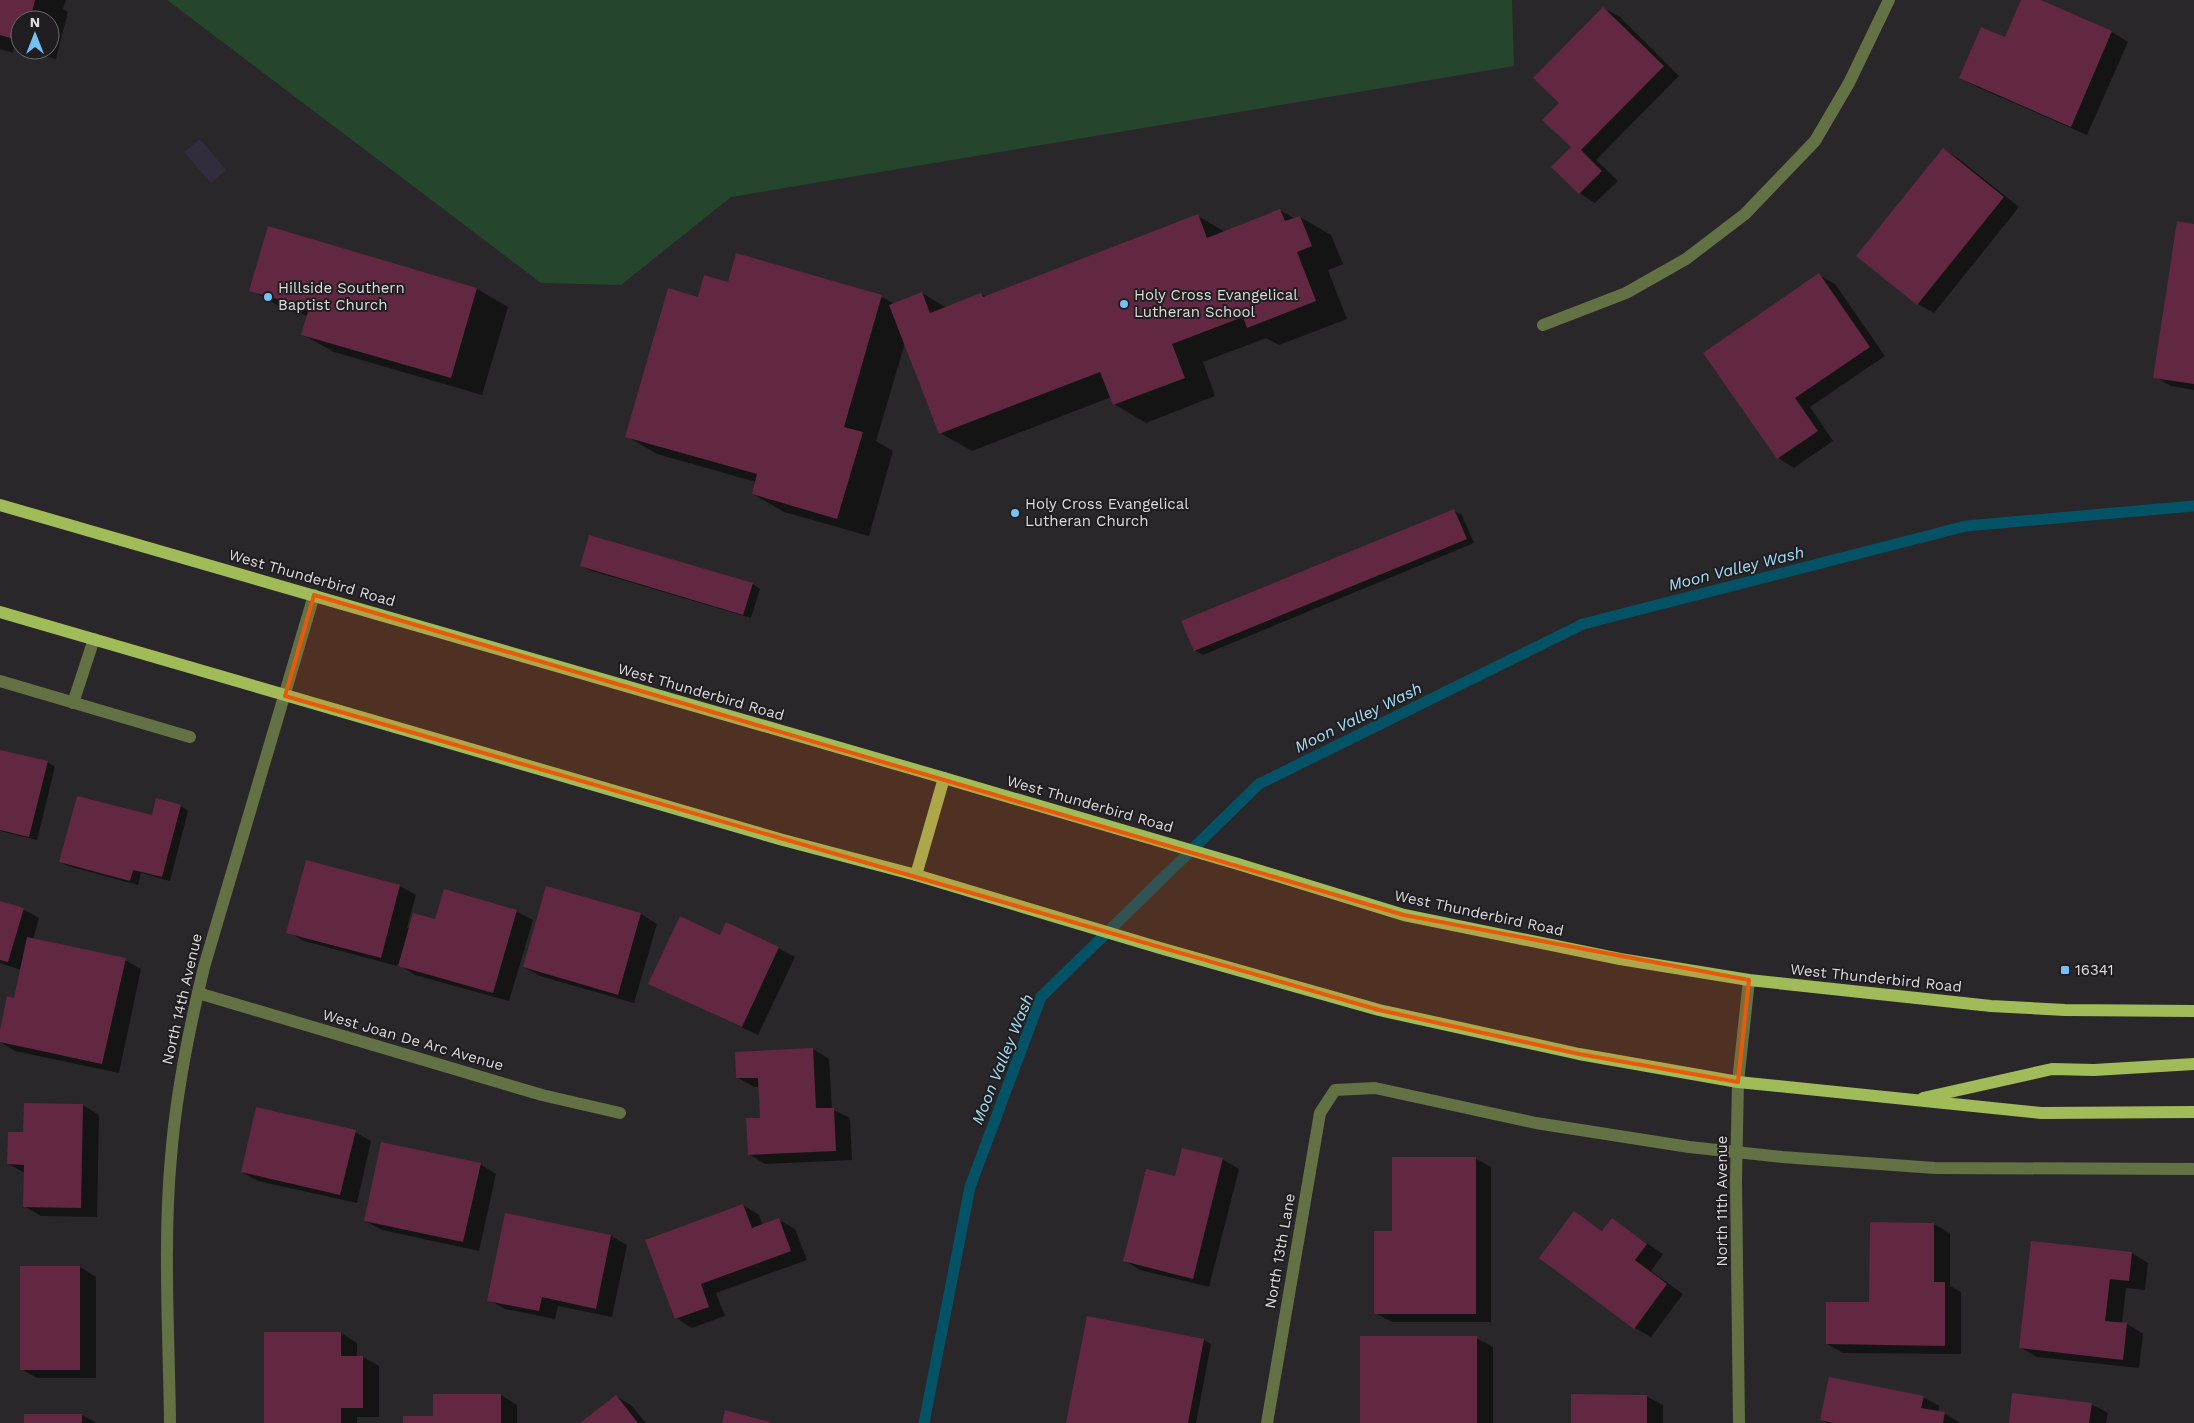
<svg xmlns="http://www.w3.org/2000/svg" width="2194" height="1423" viewBox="0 0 2194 1423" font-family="'Work Sans',sans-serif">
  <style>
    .industrial { fill: #322c3c }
    .green { fill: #25452d }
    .shadow { fill: #0007 }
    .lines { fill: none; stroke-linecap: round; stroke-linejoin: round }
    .stream { stroke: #045265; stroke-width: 11 }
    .building { fill: #622741 }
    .minor { stroke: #647144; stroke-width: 12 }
    .major { stroke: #a1bb59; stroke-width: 12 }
    .marked { fill: #e8590c; fill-opacity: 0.2; stroke: #e8590c; stroke-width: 4; stroke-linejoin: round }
    .poi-dot { fill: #75c0f6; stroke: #201d20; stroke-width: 2 }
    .labels { text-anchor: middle; stroke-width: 4; stroke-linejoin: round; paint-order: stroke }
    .poi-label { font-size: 15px; fill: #deddde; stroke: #201d20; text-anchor: start }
    .street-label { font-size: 15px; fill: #deddde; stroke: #201d20 }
    .water-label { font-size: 16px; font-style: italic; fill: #a1e2f9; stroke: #201d20 }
  </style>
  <rect width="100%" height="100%" fill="#292729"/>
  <polygon class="industrial" points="200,139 226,170 211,183 184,152"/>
  <polygon class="green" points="167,0 1512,0 1514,66 731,197 621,285 541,283"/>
  <g class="shadow">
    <polygon points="0,0 66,0 63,9 68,12 56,59 23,50 50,50 50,20 20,20 20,49 14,48 13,53 0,49"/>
    <polygon points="2023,0 2038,0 2112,32 2128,42 2087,135 1977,87 1961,78 2006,39"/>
    <polygon points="1603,8 1620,17 1679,76 1596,160 1618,181 1595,203 1579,193 1572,147 1560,103"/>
    <polygon points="1943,149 1959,159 2019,207 1934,313 1918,304 1858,256"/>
    <polygon points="1280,210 1295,219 1300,217 1331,235 1343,264 1328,270 1347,319 1279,345 1266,338 1203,362 1215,396 1146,423 1114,404 1111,397 972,451 940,433 905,343 876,441 893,451 869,536 784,512 753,494 756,482 657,454 626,436 698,299 729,283 737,255 882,297 895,304 922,293 947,308 981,294 987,297 1198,216 1225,232"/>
    <polygon points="2194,225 2194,390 2171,386 2155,377"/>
    <polygon points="269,228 477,289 508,307 482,395 334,352 302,334 308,316 282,308 251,290"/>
    <polygon points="1819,275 1835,284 1885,356 1810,407 1833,441 1794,468 1778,458"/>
    <polygon points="1454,511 1462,515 1474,543 1203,655 1195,650"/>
    <polygon points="590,536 753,584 760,589 751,618 589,570 581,565"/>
    <polygon points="0,751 47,762 55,767 37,840 0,831"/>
    <polygon points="157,800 181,806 188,811 170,881 141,873 138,885 68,866 60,862 153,817"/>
    <polygon points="307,861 400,886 416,895 407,928 410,928 436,920 516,911 533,920 509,1001 415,975 398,964 397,966 304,941 288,932"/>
    <polygon points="547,888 641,914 657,924 634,1003 540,976 524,967"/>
    <polygon points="0,903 23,909 39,918 33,940 125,960 141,969 119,1073 15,1051 0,1042 0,1035 15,999 21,970 0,963"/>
    <polygon points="721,936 778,948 795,957 758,1035 650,984"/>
    <polygon points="813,1049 829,1059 832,1109 850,1118 852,1160 765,1164 749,1154 761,1120 760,1087 754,1087 738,1078"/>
    <polygon points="83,1105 99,1115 97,1217 41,1216 24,1206 25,1173 8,1164 24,1134"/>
    <polygon points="355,1132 371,1141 357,1203 258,1181 242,1172"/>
    <polygon points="1475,1158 1491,1167 1491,1322 1392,1322 1375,1313 1393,1232"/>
    <polygon points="1222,1159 1239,1169 1209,1287 1140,1270 1124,1260"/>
    <polygon points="480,1164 496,1174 479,1251 382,1230 365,1221"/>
    <polygon points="743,1205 759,1215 763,1226 779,1220 795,1229 807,1260 716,1293 725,1316 692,1328 676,1318"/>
    <polygon points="1574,1212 1604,1232 1612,1220 1663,1254 1651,1271 1683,1294 1651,1337 1635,1328"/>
    <polygon points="506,1214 611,1236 627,1245 612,1317 558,1306 555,1319 505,1309 489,1300"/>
    <polygon points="1934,1224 1950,1233 1950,1286 1961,1292 1961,1354 1843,1353 1827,1344 1870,1303"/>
    <polygon points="2132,1253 2148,1263 2145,1290 2126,1288 2122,1324 2127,1324 2143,1334 2139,1368 2037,1357 2021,1348"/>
    <polygon points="80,1267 96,1277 96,1378 37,1378 21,1369"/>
    <polygon points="341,1333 357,1343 357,1357 363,1357 379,1366 379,1417 357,1417 357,1423 265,1423"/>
    <polygon points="1476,1338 1493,1347 1493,1423 1361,1423"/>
    <polygon points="1204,1340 1211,1344 1196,1423 1068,1423"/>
    <polygon points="501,1395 517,1405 517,1423 405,1423 434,1417"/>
    <polygon points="616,1396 632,1406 646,1423 582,1423"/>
    <polygon points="1646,1396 1663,1405 1663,1423 1546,1423 1572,1423"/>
    <polygon points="1923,1397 1939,1406 1938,1412 1944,1413 1960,1423 1827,1423 1822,1420"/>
    <polygon points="2091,1404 2108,1413 2106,1423 2010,1423"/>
    <polygon points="82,1415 96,1423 25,1423"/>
  </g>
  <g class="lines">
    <polyline class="stream" points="924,1423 970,1187 1041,997 1259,784 1583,624 1966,526 2194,506"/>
  </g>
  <g class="building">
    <polygon points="0,0 35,0 30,20 20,20 20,41 0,35"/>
    <polygon points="2021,0 2041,0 2112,31 2071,127 1959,78 1981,27 2005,37"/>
    <polygon points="1603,7 1664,66 1581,150 1602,171 1579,194 1551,167 1571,147 1542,120 1559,103 1533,78"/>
    <polygon points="1943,148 2004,197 1917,305 1856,256"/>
    <polygon points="1280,209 1285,221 1300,216 1312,246 1297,252 1316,301 1247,328 1243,317 1172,344 1185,378 1113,405 1100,372 939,434 889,305 922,292 930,313 981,293 983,297 1198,214 1207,238"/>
    <polygon points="2177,221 2194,224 2194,384 2153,378"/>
    <polygon points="268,226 477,288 451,378 301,335 309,308 249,291"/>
    <polygon points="736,253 882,295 844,427 863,432 837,519 752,494 757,474 625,437 668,288 698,297 704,275 728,282"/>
    <polygon points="1819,273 1870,347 1795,398 1818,431 1777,459 1703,353"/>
    <polygon points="1454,509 1467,539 1194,651 1181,621"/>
    <polygon points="589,535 753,583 743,615 580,566"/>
    <polygon points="0,750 48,761 29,837 0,830"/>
    <polygon points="77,796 152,815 156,798 181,805 162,877 133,870 130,881 59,862"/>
    <polygon points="306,860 400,885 381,958 286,933"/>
    <polygon points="546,886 641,913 618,995 523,967"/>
    <polygon points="444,889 517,910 493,993 398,966 413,913 435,919"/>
    <polygon points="0,901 24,908 8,962 0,960"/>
    <polygon points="680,916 720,935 726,922 779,947 742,1027 648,984"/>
    <polygon points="27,937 126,958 102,1064 0,1042 0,1030 7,996 14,998"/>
    <polygon points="813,1048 816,1108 834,1108 836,1151 748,1155 746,1118 760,1118 758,1078 736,1078 735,1052"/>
    <polygon points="24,1103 83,1104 81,1208 23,1207 24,1165 7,1164 8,1132 23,1132"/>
    <polygon points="256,1107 356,1130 340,1195 241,1172"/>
    <polygon points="381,1142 481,1163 463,1242 364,1221"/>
    <polygon points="1182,1148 1223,1158 1193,1279 1123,1261 1146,1169 1175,1176"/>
    <polygon points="1392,1157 1476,1157 1476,1314 1374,1314 1374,1231 1392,1231"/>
    <polygon points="743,1204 752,1228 779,1218 791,1251 701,1284 709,1307 675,1319 645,1240"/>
    <polygon points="1574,1211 1602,1231 1612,1218 1647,1244 1635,1260 1667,1284 1634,1329 1539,1258"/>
    <polygon points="505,1213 611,1235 596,1309 542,1297 539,1311 487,1301"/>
    <polygon points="1870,1222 1934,1223 1934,1282 1945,1282 1945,1346 1826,1344 1826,1302 1869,1302"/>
    <polygon points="2031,1241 2132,1252 2129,1281 2110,1279 2105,1321 2127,1323 2123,1360 2019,1348"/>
    <rect x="20" y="1266" width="60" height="104"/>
    <polygon points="1087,1316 1204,1339 1188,1423 1066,1423"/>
    <polygon points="264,1332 341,1332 341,1356 363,1356 363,1408 341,1408 341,1423 264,1423"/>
    <rect x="1360" y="1336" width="117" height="87"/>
    <polygon points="1829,1377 1924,1396 1921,1408 1945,1412 1943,1423 1833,1423 1820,1420"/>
    <polygon points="2012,1393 2092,1403 2089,1423 2009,1423"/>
    <polygon points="433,1394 501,1394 501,1423 403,1423 403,1416 433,1416"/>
    <polygon points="1571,1394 1647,1395 1647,1423 1571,1423"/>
    <polygon points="616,1395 638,1423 580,1423"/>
    <polygon points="725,1410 770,1422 770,1423 722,1423"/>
    <rect x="24" y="1414" width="58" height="9"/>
  </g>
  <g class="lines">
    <g class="minor">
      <polyline points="1543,325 1626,293 1686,259 1745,214 1815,141 1849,83 1889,0"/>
      <polyline points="0,681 190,737"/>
      <polyline points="73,703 94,639"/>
      <polyline points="198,993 542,1095 620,1113"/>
      <path d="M170,1423C169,1336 163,1243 171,1157C176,1093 189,1029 204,967L314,595"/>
      <polyline points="1267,1423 1320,1113 1335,1090 1375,1088 1536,1123 1689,1147 1782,1157 1935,1168 2194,1169"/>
      <polyline points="1739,1423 1736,1181 1738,1082 1749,980"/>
    </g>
    <g class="major">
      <polyline points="0,505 944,778 1238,864 1404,915 1620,959 1749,980 1991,1006 2065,1010 2194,1011"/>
      <polyline points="0,612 783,840 916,875 1160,948 1379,1010 1579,1054 1738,1082 2041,1113 2194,1112"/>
      <polyline points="916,875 944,778"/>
      <polyline points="1923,1098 2052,1069 2094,1070 2194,1064"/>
    </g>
  </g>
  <path class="marked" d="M314,595L1404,915L1749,980L1738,1082L1579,1054L1379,1010L285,696Z"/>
  <g class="poi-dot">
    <circle cx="268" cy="297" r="5"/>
    <circle cx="1124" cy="304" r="5"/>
    <circle cx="1015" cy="513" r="5"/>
    <rect x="2060" y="965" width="10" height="10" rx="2.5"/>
  </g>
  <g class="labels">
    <g class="poi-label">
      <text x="278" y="293">Hillside Southern<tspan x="278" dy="17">Baptist Church</tspan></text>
      <text x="1134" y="300">Holy Cross Evangelical<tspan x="1134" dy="17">Lutheran School</tspan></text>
      <text x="1025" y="509">Holy Cross Evangelical<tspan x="1025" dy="17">Lutheran Church</tspan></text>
      <text x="2075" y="975">16341</text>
    </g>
    <g class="street-label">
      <text transform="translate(312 578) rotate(16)" y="5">West Thunderbird Road</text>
      <text transform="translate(701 692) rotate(16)" y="5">West Thunderbird Road</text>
      <text transform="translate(1090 804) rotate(16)" y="5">West Thunderbird Road</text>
      <text transform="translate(1479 913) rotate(12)" y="5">West Thunderbird Road</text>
      <text transform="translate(1876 978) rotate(6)" y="5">West Thunderbird Road</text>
      <text transform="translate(182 999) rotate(-77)" y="5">North 14th Avenue</text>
      <text transform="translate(413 1040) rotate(16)" y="5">West Joan De Arc Avenue</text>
      <text transform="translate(1722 1201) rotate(-90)" y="5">North 11th Avenue</text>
      <text transform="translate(1280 1251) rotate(-80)" y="5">North 13th Lane</text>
    </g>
    <g class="water-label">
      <text transform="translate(1736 568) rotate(-14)" y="6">Moon Valley Wash</text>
      <text transform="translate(1358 717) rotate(-26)" y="6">Moon Valley Wash</text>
      <text transform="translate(1002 1059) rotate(-68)" y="6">Moon Valley Wash</text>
    </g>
  </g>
  <g transform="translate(35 35)"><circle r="24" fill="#201d20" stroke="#6c6a6c"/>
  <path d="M0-4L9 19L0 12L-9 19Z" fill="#75c0f6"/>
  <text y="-8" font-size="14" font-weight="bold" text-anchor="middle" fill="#deddde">N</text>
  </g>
</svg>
